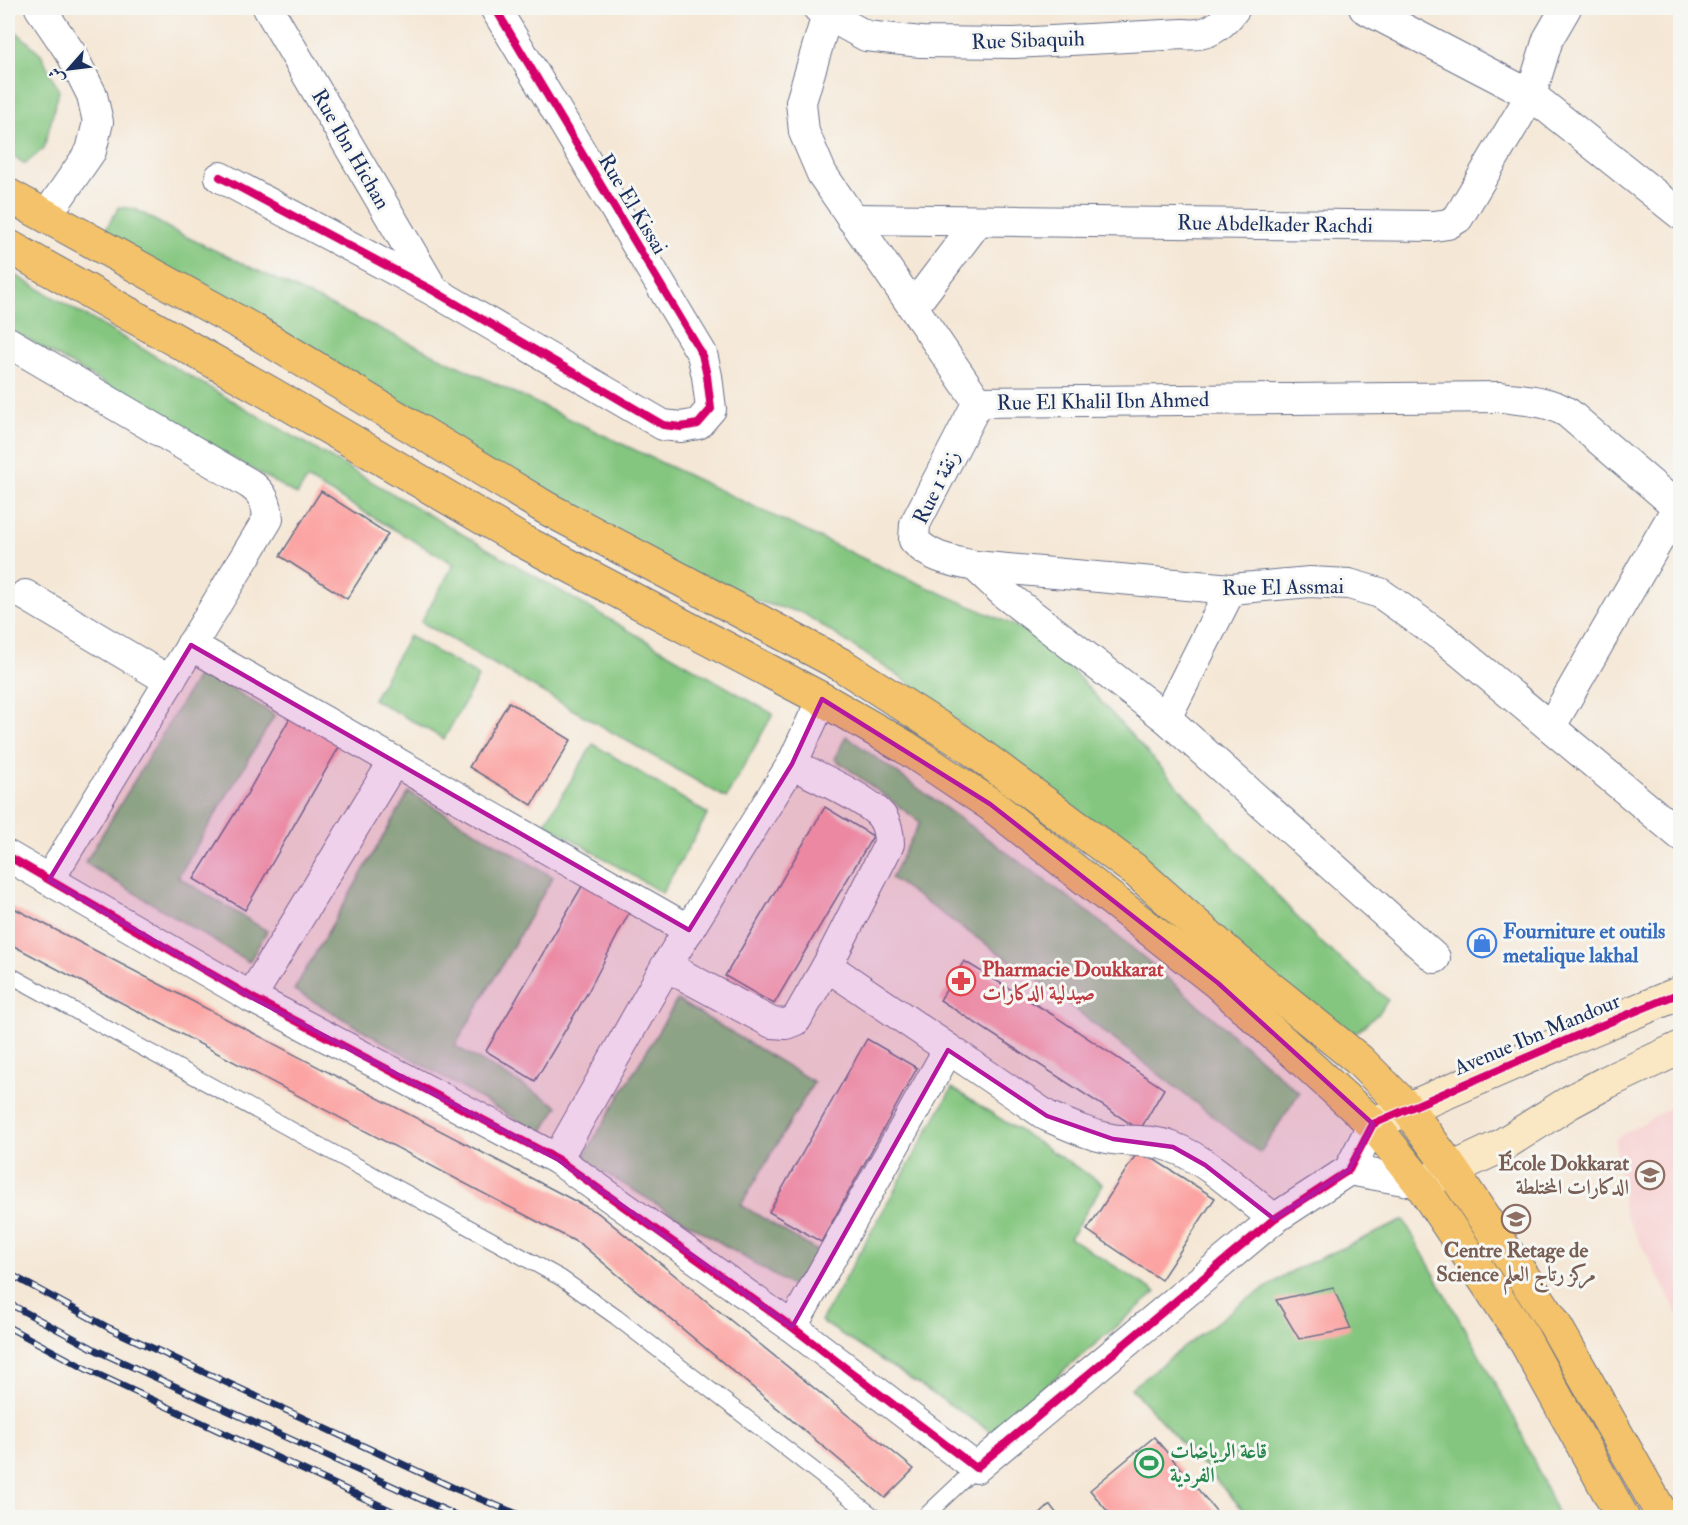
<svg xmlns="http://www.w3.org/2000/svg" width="1688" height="1525" viewBox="0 0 1688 1525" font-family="'IM FELL Double Pica',Amiri,serif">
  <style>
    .built { fill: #f7cfd0 }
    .green { fill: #84c67f; stroke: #507a6e; stroke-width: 1.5 }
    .building { fill: #fba4a3 }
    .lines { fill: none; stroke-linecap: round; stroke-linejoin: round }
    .lane-casing { stroke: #676f88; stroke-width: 17 }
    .street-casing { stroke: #676f88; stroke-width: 32 }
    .secondary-casing { stroke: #676f88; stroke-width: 35 }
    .primary-casing { stroke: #676f88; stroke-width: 35 }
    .lane { stroke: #fff; stroke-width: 15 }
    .street { stroke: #fff; stroke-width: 30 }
    .secondary { stroke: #fae7c3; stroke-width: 33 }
    .primary { stroke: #f3c26a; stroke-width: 33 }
    .rail-casing { stroke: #1b2f5e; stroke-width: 7 }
    .rail { stroke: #f6f6f2; stroke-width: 4.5; stroke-dasharray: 14; stroke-linecap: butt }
    .cycleway-casing { stroke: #f6f6f2; stroke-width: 11 }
    .cycleway { stroke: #d6006c; stroke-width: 8 }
    .marked { fill: #b5179e; fill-opacity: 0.2; stroke: #b5179e; stroke-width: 4.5; stroke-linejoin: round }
    .labels { text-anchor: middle; stroke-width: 6; stroke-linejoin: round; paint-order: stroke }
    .street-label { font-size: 21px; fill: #1b2f5e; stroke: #f6f6f2 }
    .shop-label { font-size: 21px; font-weight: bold; fill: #366cbe; stroke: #f6f6f2; text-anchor: start }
    .health-label { font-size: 21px; font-weight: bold; fill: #be3a42; stroke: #f6f6f2; text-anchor: start }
    .education-label { font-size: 21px; font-weight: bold; fill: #785e54; stroke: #f6f6f2; text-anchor: end }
    .leisure-label { font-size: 21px; font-weight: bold; fill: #27864d; stroke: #f6f6f2; text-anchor: start }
  </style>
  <rect width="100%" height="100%" fill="#f6f6f2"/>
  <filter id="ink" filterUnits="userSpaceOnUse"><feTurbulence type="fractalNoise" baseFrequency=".0167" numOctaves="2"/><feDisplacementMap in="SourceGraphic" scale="12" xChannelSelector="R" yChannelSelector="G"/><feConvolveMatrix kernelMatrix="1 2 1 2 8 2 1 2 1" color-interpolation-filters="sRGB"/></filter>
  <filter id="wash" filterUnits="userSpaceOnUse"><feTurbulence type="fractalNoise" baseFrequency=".008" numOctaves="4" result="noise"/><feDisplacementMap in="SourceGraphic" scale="24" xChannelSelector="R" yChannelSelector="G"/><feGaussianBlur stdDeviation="1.35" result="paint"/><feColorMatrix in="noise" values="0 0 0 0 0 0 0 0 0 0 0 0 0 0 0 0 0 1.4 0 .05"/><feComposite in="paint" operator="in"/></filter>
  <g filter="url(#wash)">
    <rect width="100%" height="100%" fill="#f5e7d5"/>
    <polygon class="built" points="1680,1102 1680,1318 1624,1212 1615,1139"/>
    <g class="green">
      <polygon points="10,26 41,54 59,91 44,148 25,164 8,152 8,27"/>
      <polygon points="119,207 135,209 172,230 875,564 1043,638 1317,939 1388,1000 1379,1013 1339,1047 1032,783 914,686 803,613 704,588 101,237"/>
      <polygon points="8,271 773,714 726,798 421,622 454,564 307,479 297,495 8,328"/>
      <polygon points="409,636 479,676 444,739 373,699"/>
      <polygon points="201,670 275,715 178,877 267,931 249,962 85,863"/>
      <polygon points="846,736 1083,908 1154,966 1299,1093 1260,1153 1039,981 891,878 920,822 835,759"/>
      <polygon points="593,744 708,814 662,893 545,823"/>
      <polygon points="409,792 553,877 455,1046 558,1106 541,1134 294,990"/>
      <polygon points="677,1000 814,1082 741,1205 822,1254 800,1291 582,1159"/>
      <polygon points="952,1088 1103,1184 1070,1238 1156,1292 992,1432 821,1321"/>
      <polygon points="1404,1220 1516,1421 1559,1517 1250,1517 1131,1388 1240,1304 1294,1270"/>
    </g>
    <g id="blocks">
      <g class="building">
        <polygon points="321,491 388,534 347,599 280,556"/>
        <polygon points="509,702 571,740 532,805 469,767"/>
        <polygon points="296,707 346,735 245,910 194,879 247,794"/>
        <polygon points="825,807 873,836 774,1004 725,976"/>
        <polygon points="585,881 631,909 588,992 535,1081 486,1051"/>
        <polygon points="8,905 598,1213 914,1469 885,1498 582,1245 8,943"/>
        <polygon points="964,961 1053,1015 1164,1089 1140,1130 940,1000"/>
        <polygon points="867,1039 917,1068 821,1242 769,1212"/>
        <polygon points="1139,1150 1215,1198 1161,1280 1087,1230"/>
        <polygon points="1333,1287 1351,1329 1299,1339 1276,1300"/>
        <polygon points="1154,1437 1222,1518 1113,1518 1090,1490"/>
        <polygon points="1050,1505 1060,1518 1036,1518"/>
      </g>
    </g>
  </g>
  <g filter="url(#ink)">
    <use href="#blocks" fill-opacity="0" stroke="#676f88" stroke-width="1.5"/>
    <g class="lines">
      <g class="lane-casing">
        <g id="lane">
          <polyline points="8,974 561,1278 616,1317 876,1518"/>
          <polyline points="923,1518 976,1468"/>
        </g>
      </g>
      <g class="street-casing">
        <g id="street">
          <polyline points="40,8 72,55 92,95 98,122 91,151 46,216"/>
          <polyline points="268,8 434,291"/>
          <path d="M818,8L826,14L866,36L921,42L1014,43L1183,34C1207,37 1221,27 1235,8"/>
          <polyline points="829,8 801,102 804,132 822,174 978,402"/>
          <polyline points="1364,8 1531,95 1680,214"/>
          <polyline points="220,177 434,291 663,425 681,427 698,424 711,409 707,376 702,354 495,8"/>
          <polyline points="852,219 1434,226 1448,224 1458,218 1531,95 1548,39 1566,8"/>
          <polyline points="913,307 978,221"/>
          <path d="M8,342L250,484C263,493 267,503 268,519L49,880"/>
          <path d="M978,402L915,524L914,540C930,558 952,561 975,566L1231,589L1310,582L1349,584L1380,593L1442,637L1680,835"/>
          <path d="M978,402L1501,397C1524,400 1548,400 1568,413L1680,509"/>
          <polyline points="975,566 1006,595 1166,718 1435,958"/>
          <polyline points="25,595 170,681"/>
          <polyline points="191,645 689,930"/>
          <polyline points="1166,718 1231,589"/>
          <polyline points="1551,726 1678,506"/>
          <polyline points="8,856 251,997 557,1159 792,1327 976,1468 1274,1219 1349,1170 1373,1124"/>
          <path d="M666,966L772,1023L786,1024L796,1020L827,966L889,844C889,834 888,826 882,817C870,800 813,775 792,764"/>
          <path d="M827,966L1047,1116C1068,1125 1089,1135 1112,1139C1132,1142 1152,1139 1172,1147C1206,1159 1245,1196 1274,1219"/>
          <polyline points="251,997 394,761"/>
          <polyline points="557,1159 666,966 792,764 822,699"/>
          <polyline points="1349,1170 1420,1183"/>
          <polyline points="792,1327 948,1050"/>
        </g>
      </g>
      <g class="secondary-casing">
        <g id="secondary">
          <polyline points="1373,1124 1583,1033 1680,993"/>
          <polyline points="1427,1181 1499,1147 1570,1102 1607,1082 1680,1048"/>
        </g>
      </g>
      <g class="primary-casing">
        <g id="primary">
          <polyline points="8,195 253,330 546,508 840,664 968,746 1136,871 1237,961 1359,1060 1407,1108 1452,1170 1554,1323 1664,1518"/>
          <polyline points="8,246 268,392 517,538 822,699 905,747 990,804 1124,909 1218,983 1373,1124 1420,1183 1523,1337 1623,1518"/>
        </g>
      </g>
      <use href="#lane" class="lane"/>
      <use href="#street" class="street"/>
      <use href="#secondary" class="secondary"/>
      <use href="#primary" class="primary"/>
      <g class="rail-casing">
        <g id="rail">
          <polyline points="8,1273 109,1328 456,1489 527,1518"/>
          <polyline points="8,1303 98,1351 462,1518"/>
          <polyline points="8,1327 88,1370 407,1518"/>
        </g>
      </g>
      <use href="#rail" class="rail"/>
      <g class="cycleway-casing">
        <g id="cycleway">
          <polyline points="220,177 434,291 663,425 681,427 698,424 711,409 707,376 702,354 495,8"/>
          <polyline points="8,856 251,997 557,1159 792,1327 976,1468 1274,1219 1349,1170 1373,1124 1583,1033 1680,993"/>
        </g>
      </g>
      <use href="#cycleway" class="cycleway"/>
    </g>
  </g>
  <path class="marked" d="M191,645L689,930L792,764L822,699L990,804L1218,983L1373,1124L1349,1170L1274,1219L1205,1165L1173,1147L1113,1139L1047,1116L948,1050L792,1327L557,1159L251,997L49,880Z"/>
  <defs>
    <g id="shop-ring" transform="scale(1.5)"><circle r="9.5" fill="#f6f6f2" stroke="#3f7fe0" stroke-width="1.5"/><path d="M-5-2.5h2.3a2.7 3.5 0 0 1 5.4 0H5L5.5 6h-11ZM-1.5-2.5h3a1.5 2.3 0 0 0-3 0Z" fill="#3f7fe0"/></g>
    <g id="pharmacy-ring" transform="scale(1.5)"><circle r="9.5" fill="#f6f6f2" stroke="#e0444e" stroke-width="1.5"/><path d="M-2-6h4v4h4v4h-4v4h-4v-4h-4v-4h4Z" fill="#e0444e"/></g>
    <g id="school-ring" transform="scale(1.5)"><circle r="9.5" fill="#f6f6f2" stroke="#8d6e63" stroke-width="1.5"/><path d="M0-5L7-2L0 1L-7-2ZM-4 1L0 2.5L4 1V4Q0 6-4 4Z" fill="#8d6e63"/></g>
    <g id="stadium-ring" transform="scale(1.5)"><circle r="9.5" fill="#f6f6f2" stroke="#2e9e5b" stroke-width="1.5"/><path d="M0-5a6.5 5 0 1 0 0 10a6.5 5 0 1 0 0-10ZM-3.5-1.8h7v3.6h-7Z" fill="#2e9e5b"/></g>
  </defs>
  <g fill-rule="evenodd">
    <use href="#shop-ring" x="1482" y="943"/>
    <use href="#pharmacy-ring" x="961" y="981"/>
    <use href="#school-ring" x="1650" y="1175"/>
    <use href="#school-ring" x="1516" y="1219"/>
    <use href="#stadium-ring" x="1149" y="1463"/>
  </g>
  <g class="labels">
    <g class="street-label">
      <text transform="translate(1028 40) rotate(-2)" y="7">Rue Sibaquih</text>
      <text transform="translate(351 149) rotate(60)" y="7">Rue Ibn Hichan</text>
      <text transform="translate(633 204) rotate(59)" y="7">Rue El Kissai</text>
      <text transform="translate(1275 224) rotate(1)" y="7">Rue Abdelkader Rachdi</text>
      <text transform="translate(1103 401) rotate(-1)" y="7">Rue El Khalil Ibn Ahmed</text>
      <text transform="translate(936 487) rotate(-64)" y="7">Rue 1 زنقة</text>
      <text transform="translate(1283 587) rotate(-1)" y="7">Rue El Assmai</text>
      <text transform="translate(1537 1034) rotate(-23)" y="7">Avenue Ibn Mandour</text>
    </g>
    <g class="shop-label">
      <text x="1503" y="938">Fourniture et outils<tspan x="1503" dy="24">metalique lakhal</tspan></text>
    </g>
    <g class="health-label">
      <text x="982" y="976">Pharmacie Doukkarat<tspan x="982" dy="24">صيدلية الدكارات</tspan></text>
    </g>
    <g class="education-label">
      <text x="1629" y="1170">École Dokkarat<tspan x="1629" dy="24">الدكارات المختلطة</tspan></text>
      <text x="1516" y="1257" text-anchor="middle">Centre Retage de<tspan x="1516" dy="24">Science مركز رتاج العلم</tspan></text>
    </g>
    <g class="leisure-label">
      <text x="1170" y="1458">قاعة الرياضات<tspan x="1170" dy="24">الفردية</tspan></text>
    </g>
  </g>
  <rect width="1688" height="1525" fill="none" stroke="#f6f6f2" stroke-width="30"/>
  <g transform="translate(69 69) rotate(242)" stroke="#f6f6f2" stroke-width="4.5" paint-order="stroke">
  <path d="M0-4.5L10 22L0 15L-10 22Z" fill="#1b2f5e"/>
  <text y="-9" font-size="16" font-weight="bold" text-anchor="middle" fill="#1b2f5e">ش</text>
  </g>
</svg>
